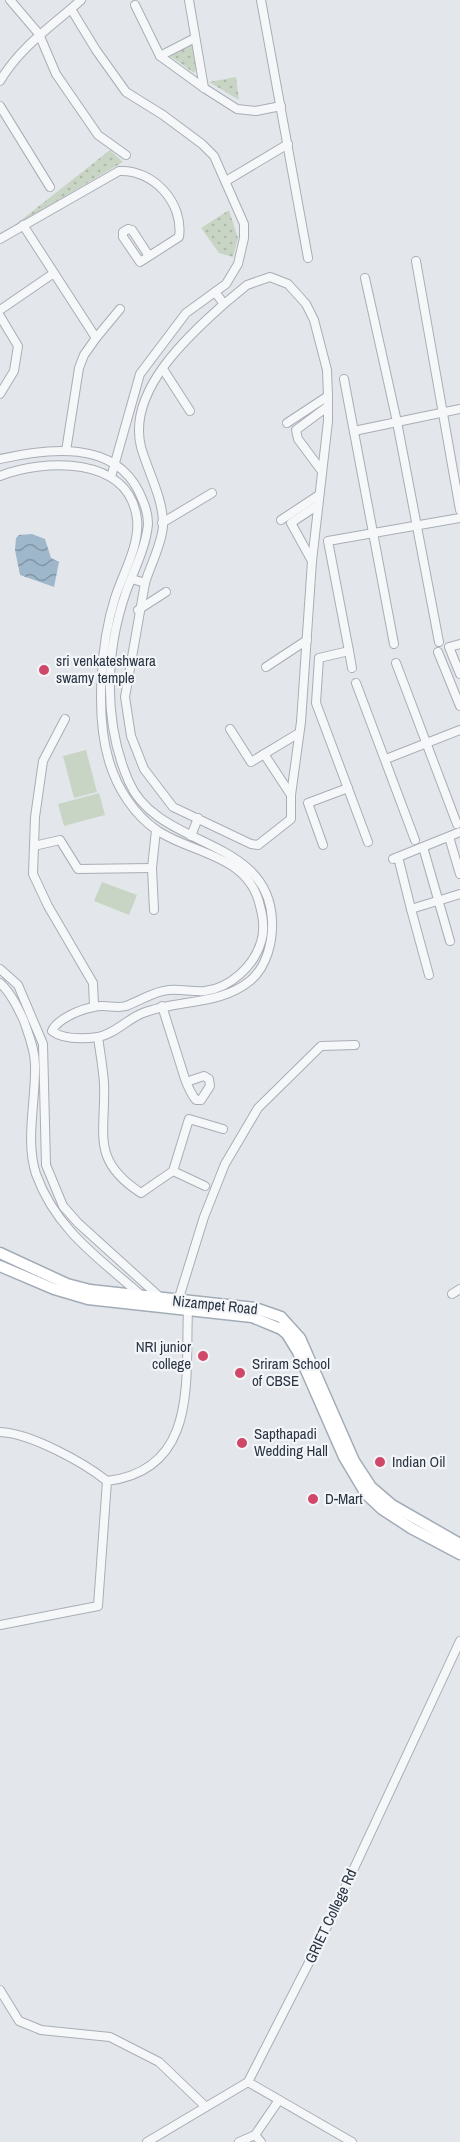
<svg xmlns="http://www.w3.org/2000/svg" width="460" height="2142" viewBox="0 0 460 2142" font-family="'Archivo Narrow',sans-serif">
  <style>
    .green { fill: url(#green-dots) }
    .pitch { fill: #c9d5c4 }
    .water { fill: url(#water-waves) }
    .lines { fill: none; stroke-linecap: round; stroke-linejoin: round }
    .minor-casing { stroke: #a8aeb6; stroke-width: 10 }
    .major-casing { stroke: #a2acb7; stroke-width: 13 }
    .minor { stroke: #f6f7f9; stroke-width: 8 }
    .major { stroke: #fff; stroke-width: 10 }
    .poi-dot { fill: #d04867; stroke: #f3f5f8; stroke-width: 2 }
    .labels { text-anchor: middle; stroke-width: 4.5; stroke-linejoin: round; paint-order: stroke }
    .poi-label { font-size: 15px; fill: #2a3544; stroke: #f3f5f8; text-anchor: start }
    .street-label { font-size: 15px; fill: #2a3544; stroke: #f3f5f8 }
  </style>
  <defs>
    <pattern id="green-dots" width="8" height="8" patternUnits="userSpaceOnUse" patternTransform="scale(1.5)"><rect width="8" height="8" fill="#c9d5c4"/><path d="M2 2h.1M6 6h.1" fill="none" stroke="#adb7aa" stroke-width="1.8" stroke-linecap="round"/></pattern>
    <pattern id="water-waves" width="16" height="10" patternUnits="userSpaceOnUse" patternTransform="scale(1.5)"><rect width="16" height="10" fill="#9eb7cb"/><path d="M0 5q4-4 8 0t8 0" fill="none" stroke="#8196a6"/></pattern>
  </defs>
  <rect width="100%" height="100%" fill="#e3e7eb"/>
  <g class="green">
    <polygon points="190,44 193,45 196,70 194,73 167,54"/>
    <polygon points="236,77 239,100 209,82"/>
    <polygon points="110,150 123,162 15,225"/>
    <polygon points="229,210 238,238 233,257 219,253 201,228"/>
  </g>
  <g class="pitch">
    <polygon points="86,750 97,792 74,798 63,756"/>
    <polygon points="99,793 105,815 64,826 58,804"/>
    <polygon points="102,882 137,895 129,915 94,901"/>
  </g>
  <polygon class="water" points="32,534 45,539 51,558 59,562 54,587 20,575 15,550 16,538 19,535"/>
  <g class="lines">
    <g class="minor-casing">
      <g id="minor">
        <polyline points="10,0 39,34 56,74 98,135 126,155"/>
        <polyline points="189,0 204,88"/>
        <polyline points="261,0 308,258"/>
        <polyline points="135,5 160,56 204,88 237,109 256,111 281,106"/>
        <polyline points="71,9 96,50 126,92 163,115 202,144 214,156 244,224 244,238 238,264 226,284 186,313 140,374 111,477"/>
        <polyline points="160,56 195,38"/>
        <path d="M0,81C21,46 51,27 81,0"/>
        <polyline points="0,106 50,187"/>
        <polyline points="226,181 288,144"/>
        <polyline points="23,225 96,338 120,309"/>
        <path d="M0,239L119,171C153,169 184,203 179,237L140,262L123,237V232L128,229L132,230L149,256"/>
        <polyline points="416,261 460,510"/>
        <polyline points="365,278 397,422 439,642"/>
        <polyline points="0,310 54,273"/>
        <polyline points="0,316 18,346 14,371 0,394"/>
        <polyline points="163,369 190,411"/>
        <polyline points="344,379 394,644"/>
        <polyline points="287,423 328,396"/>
        <polyline points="354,431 460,409"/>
        <polyline points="66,451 79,368 84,355 96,338"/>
        <path d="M0,459C48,448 114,440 139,492C144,503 148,512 148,524C146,547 134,570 126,592C105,652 103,723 129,782C158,849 268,836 272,920C273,941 267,966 251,980C220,1006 179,999 143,1013C127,1019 115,1034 98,1037C83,1039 64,1040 52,1031C57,1019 81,1009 94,1007C104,1004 116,1009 126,1006C140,1001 154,991 169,990C181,989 193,992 205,991C230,988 254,966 261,942C265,930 263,917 260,906C249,855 193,854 158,831C134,815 117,788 109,761C95,715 101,642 115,598C123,573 140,545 137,519C129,455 44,459 0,476"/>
        <polyline points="321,470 298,439 296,430 327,407"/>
        <polyline points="281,520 319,495"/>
        <polyline points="162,523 212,493"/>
        <polyline points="312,561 291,523 318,505"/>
        <polyline points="132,579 145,583 125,697 131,736 144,769 173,807 251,844 258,845 291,819 291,795 301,722 312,561 328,421 328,396 327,370 314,320 306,304 288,284 270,277 247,285 224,304 215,292"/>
        <path d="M145,583C150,566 162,544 163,526C164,500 148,472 141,447C127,391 188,336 224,304"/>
        <polyline points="138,610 166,592"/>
        <polyline points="460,644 449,647 460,674"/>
        <polyline points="349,651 328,541 460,518"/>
        <polyline points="438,652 460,706"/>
        <polyline points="396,663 457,824"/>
        <polyline points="266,667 307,640"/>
        <polyline points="352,668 349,651 319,658 316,703 368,842"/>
        <polyline points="356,683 415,840"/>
        <polyline points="65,719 43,761 35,817 33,874 48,906 93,983 94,1006"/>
        <polyline points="230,729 251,762 299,733"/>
        <polyline points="264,754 291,795"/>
        <polyline points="386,759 460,730"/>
        <polyline points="191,836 198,818"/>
        <polyline points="449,837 460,874"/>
        <polyline points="323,845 308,803 348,788"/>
        <polyline points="34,846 60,840 78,869 152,868"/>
        <polyline points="423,847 450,941"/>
        <polyline points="398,857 411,909"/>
        <polyline points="393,859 460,832"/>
        <polyline points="154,910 152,868 156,830"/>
        <polyline points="0,969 18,985 43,1044 46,1165 63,1206 78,1223 162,1299"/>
        <polyline points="429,975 411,909 460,894"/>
        <path d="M0,983C11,993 18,1008 24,1021C29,1036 35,1050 35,1065C36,1101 25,1140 36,1174C56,1230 100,1259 142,1296"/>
        <path d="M162,1006L185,1079C188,1087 191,1094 196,1100H201L210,1086L209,1079L204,1076L186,1082"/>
        <path d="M98,1037C100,1052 103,1068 104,1083C106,1134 90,1160 141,1193L173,1171L189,1119L223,1129"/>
        <polyline points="173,1171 205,1186"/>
        <polyline points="452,1294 460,1289"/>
        <polyline points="177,1304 204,1217 225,1164 258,1108 321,1046 355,1045"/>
        <path d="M0,1432C30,1433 83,1462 107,1481"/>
        <path d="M0,1625L98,1606L107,1481C199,1470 185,1379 188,1310"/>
        <polyline points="0,1990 19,2021 41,2030 110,2037 159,2062 205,2106"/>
        <polyline points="248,2082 352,2142"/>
        <polyline points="255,2135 261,2142"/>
        <polyline points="147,2142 248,2082 322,1937 460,1641"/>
        <polyline points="239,2142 255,2135 279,2100"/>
      </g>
    </g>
    <g class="major-casing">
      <g id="major">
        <polyline points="0,1253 67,1284 90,1290 255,1308 281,1317 300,1338 354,1461 371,1487 392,1505 460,1544"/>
        <polyline points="0,1266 54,1289 88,1299 252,1317 281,1329 287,1334 298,1352 344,1457 366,1494 382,1509 411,1528 460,1554"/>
      </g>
    </g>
    <use href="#minor" class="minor"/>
    <use href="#major" class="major"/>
  </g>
  <g class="poi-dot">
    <circle cx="44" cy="670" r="6"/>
    <circle cx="203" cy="1356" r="6"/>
    <circle cx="240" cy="1373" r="6"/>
    <circle cx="242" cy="1443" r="6"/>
    <circle cx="380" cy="1462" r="6"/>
    <circle cx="313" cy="1499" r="6"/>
  </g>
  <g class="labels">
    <g class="poi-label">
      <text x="56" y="666">sri venkateshwara<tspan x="56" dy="17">swamy temple</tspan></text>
      <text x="191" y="1352" text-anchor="end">NRI junior<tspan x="191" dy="17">college</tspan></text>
      <text x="252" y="1369">Sriram School<tspan x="252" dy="17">of CBSE</tspan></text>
      <text x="254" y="1439">Sapthapadi<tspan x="254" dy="17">Wedding Hall</tspan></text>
      <text x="392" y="1467">Indian Oil</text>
      <text x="325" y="1504">D-Mart</text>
    </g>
    <g class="street-label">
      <text transform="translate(215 1305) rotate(6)" y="5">Nizampet Road</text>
      <text transform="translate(331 1916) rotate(-65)" y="5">GRIET College Rd</text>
    </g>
  </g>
</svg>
